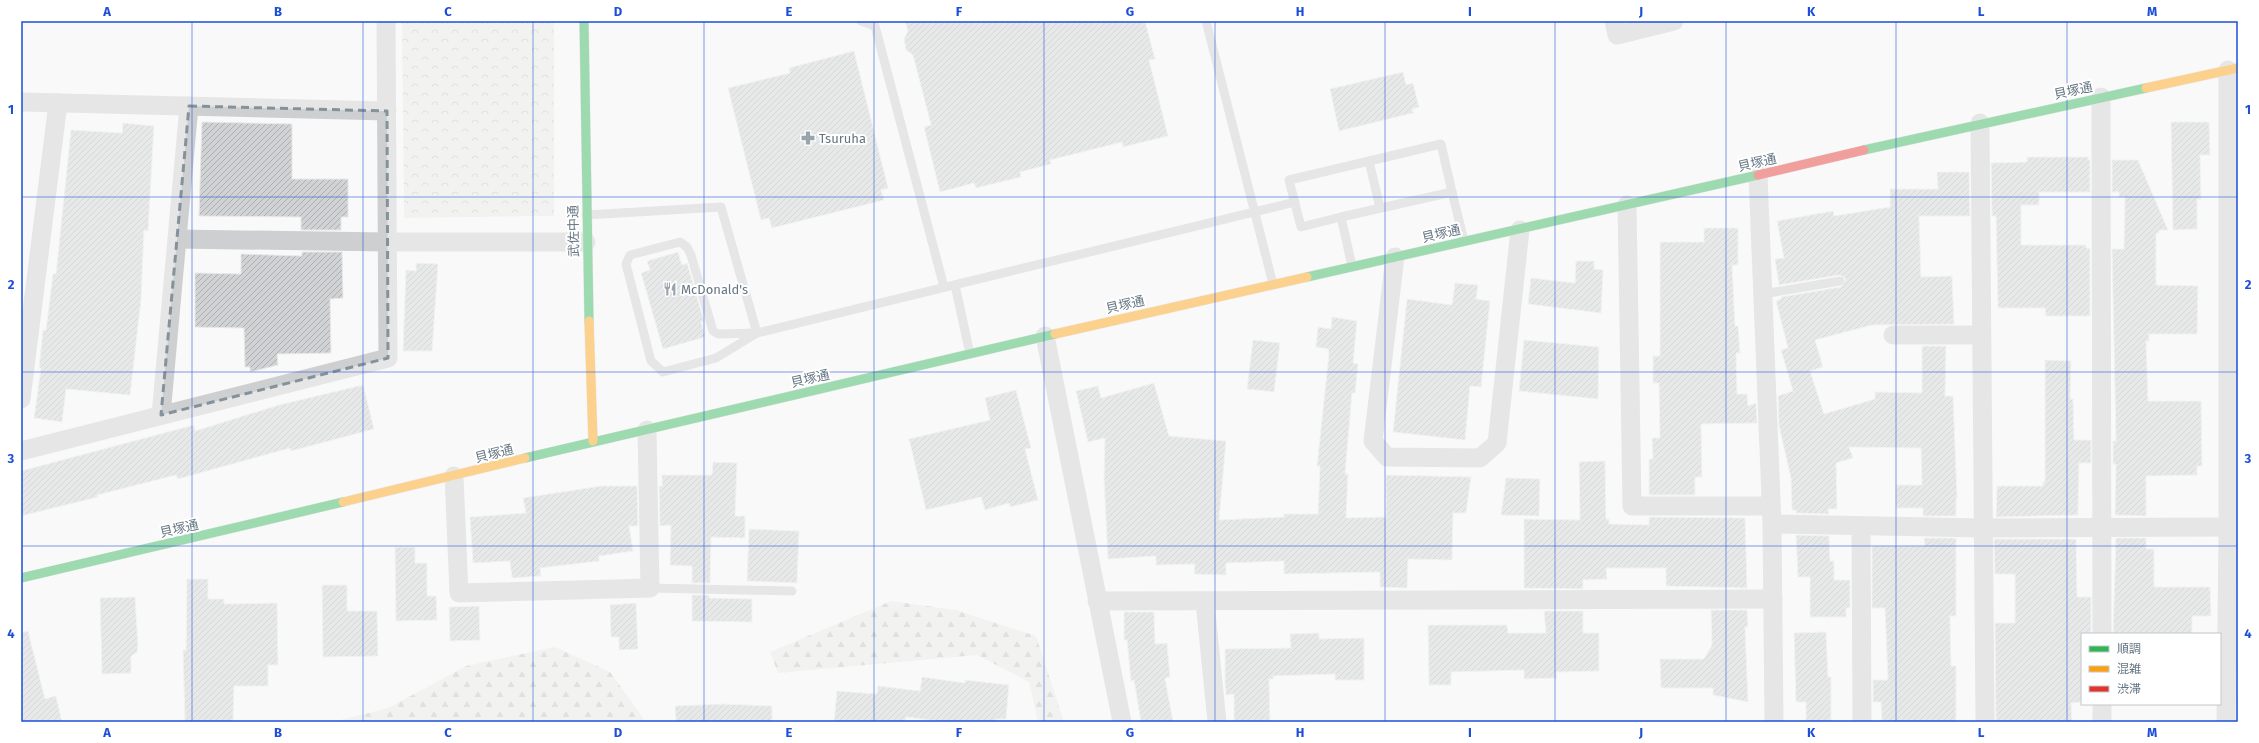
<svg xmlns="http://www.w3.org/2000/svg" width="2259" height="743" viewBox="0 0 2259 743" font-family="'Fira Sans','Noto Sans JP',sans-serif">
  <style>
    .forest { fill: url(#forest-firs) }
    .park { fill: url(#park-crowns) }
    .building { fill: url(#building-hatch); stroke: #e8e8e8 }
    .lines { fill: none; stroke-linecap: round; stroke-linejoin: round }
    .fast-casing { stroke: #d5d6d7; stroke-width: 10 }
    .slow-casing { stroke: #d5d6d7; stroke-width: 10 }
    .jam-casing { stroke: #d5d6d7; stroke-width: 10 }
    .lane { stroke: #cecfd0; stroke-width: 9 }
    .street { stroke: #cecfd0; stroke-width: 19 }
    .fast { stroke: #30b455; stroke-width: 9 }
    .slow { stroke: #ff9f0a; stroke-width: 9 }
    .jam { stroke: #e5322d; stroke-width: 9 }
    .marked { fill: none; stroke: #84929c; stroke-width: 3; stroke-dasharray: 8 5; stroke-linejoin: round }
    .grid { fill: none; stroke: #1d4ed8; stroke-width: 1; stroke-opacity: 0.55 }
    .labels { text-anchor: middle; stroke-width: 4; stroke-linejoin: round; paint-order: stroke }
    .street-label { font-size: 13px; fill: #657683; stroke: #fff }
    .poi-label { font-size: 13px; fill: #657683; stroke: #fff; text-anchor: start }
    .neatline { fill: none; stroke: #1d4ed8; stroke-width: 1.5 }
    .grid-label { font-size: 13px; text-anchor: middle; font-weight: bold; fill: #1d4ed8 }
  </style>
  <defs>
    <pattern id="forest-firs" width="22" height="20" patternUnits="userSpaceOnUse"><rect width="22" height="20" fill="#e8ebe6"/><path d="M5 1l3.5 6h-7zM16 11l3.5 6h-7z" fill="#c0c3c0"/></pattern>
    <pattern id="park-crowns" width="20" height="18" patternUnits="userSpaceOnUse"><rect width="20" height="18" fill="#e8ebe6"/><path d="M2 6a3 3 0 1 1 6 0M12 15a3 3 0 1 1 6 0" fill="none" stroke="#c0c3c0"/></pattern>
    <pattern id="building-hatch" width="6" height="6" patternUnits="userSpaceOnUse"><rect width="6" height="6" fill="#d0d2d3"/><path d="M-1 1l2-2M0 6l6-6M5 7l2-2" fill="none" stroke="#acafb1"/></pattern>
  </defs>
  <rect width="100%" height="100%" fill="#f9f9f9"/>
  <g class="forest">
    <polygon points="891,601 956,610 1036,636 1064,722 1038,722 1029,682 977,655 778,673 770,652"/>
    <polygon points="555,647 610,672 644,719 637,722 332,722 388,708 466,666"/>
  </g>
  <polygon class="park" points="402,21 554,21 554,216 404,218"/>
  <g class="building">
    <polygon points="905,21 1145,21 1155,59 1149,60 1168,136 1123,147 1122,142 1050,160 1051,164 1020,172 1021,177 976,188 974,183 940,192 924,127 931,125 913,55 906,50 904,39 908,31"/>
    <polygon points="854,51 888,188 881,190 884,200 772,228 769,218 761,220 728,88 790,73 789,68"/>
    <polygon points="1403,72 1406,85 1413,83 1419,107 1412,109 1413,113 1339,131 1330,89"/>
    <polygon points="202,122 292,124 292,179 348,179 348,217 341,217 341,230 301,230 301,217 199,216"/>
    <polygon points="2171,122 2209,122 2210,155 2200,155 2201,199 2197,199 2197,229 2173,230"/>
    <polygon points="123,123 154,126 148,231 144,230 141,300 130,395 66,389 62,422 34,418 41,368 39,368 43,330 46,330 53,274 56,274 71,130 122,133"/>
    <polygon points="2027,157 2088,157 2088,160 2090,160 2090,192 2039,192 2039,205 2021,205 2021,245 2086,245 2086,248 2090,248 2090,316 2046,316 2045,308 1998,308 1996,216 1992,216 1991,163 2027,162"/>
    <polygon points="2112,160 2138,160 2168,230 2159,230 2159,233 2156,233 2156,285 2198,286 2197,334 2149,334 2149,341 2146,341 2148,401 2201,401 2202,466 2197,466 2197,475 2146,476 2146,516 2115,515 2116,464 2113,464 2113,441 2116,441 2112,249 2124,249 2125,197 2119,197 2119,192 2112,192"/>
    <polygon points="1937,172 1969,172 1970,216 1919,216 1921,277 1952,276 1954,324 1872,325 1815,340 1823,367 1810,371 1824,414 1875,399 1875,392 1922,393 1922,346 1946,346 1945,396 1953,396 1957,498 1956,498 1956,516 1923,516 1923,508 1896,508 1896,485 1922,485 1921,448 1849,447 1853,458 1836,463 1837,509 1828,509 1829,514 1796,513 1796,510 1792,510 1791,478 1779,426 1778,396 1793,391 1781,350 1788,348 1776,301 1781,299 1781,297 1841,287 1846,280 1844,277 1839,275 1779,285 1775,259 1784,258 1777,221 1833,211 1834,216 1890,207 1890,189 1938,189"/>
    <polygon points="1704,228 1738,228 1738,265 1732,265 1735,326 1738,326 1740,353 1736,353 1737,394 1747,394 1748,406 1756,403 1757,423 1701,424 1702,477 1695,477 1695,495 1649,495 1649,459 1653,459 1652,438 1660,438 1659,383 1653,383 1653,356 1660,356 1660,242 1704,242"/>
    <polygon points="302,252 342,252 343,298 330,299 331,353 277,354 278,365 250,372 250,367 245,367 244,328 195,327 195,273 241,274 241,254 302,256"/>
    <polygon points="678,252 682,265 687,263 704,321 701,322 705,337 663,349 641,273 650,270 647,261"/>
    <polygon points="1576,261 1594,261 1594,269 1603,270 1601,313 1528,304 1531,278 1575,283"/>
    <polygon points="416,263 438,264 432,351 403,351 406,270 416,271"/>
    <polygon points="1455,283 1478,285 1476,299 1490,301 1481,387 1470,386 1465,440 1393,432 1407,299 1452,305"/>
    <polygon points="1332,317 1357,321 1353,363 1358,364 1355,393 1352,393 1345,474 1348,474 1346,518 1386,517 1386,475 1471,477 1466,513 1453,513 1452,560 1408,559 1407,588 1380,587 1380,572 1284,574 1284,561 1226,563 1226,575 1194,574 1195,564 1156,565 1156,556 1108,559 1104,480 1105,438 1088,442 1076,391 1098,386 1101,398 1154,383 1169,436 1226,441 1219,520 1284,517 1284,514 1318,514 1320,466 1317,466 1329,354 1328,349 1316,347 1318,327 1331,329"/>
    <polygon points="1253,340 1280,343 1274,392 1247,389"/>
    <polygon points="1524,340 1599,347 1598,399 1519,391"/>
    <polygon points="2045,360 2071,361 2070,399 2073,399 2074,440 2091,440 2091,463 2079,463 2078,515 1996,517 1997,486 2043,486 2043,482 2045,482"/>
    <polygon points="363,385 374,429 291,451 290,448 178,479 176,475 97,495 98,497 21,516 21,471 194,425 195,431 279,405"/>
    <polygon points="1016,390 1031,448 1025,449 1038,500 1010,507 1009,503 985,510 981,497 926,510 909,439 990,420 985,398"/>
    <polygon points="1605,461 1606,519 1609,519 1609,524 1649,525 1649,517 1745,518 1747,588 1666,586 1666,568 1606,568 1607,579 1583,580 1583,589 1524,588 1524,519 1580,520 1579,462"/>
    <polygon points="713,462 737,463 735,516 745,516 745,538 711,537 710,583 692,583 692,566 670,565 671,525 660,526 659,486 662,486 662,475 712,475"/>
    <polygon points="1506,478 1540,479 1539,516 1501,515"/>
    <polygon points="601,486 637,486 638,526 629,526 633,551 599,556 599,561 540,568 541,576 512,578 510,561 473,563 470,517 526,513 523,498"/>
    <polygon points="749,529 799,531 797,583 747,581"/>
    <polygon points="1796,535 1829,536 1830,561 1834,561 1834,580 1850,580 1850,608 1846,608 1846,617 1810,617 1810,577 1798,577"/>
    <polygon points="1924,538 1956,538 1956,616 1950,616 1951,666 1956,666 1956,722 1882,722 1881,702 1873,702 1873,680 1888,680 1885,608 1872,608 1872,546 1925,546"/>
    <polygon points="2116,538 2146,538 2146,549 2154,549 2154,587 2210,587 2211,616 2192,616 2192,634 2113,634"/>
    <polygon points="1994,539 2076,539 2077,597 2091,597 2091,634 2082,634 2082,702 2071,703 2072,722 1996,722 1995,623 2015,623 2015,574 1995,574"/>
    <polygon points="395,547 415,547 415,563 427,563 427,596 436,596 437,620 396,621"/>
    <polygon points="187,579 208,579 208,599 224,599 224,604 277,603 278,665 268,665 268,686 234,686 233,722 185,722 183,650 186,650"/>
    <polygon points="322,585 347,585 347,611 377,611 378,656 323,657"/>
    <polygon points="692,595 709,595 709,598 752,599 752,622 692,621"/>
    <polygon points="135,597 138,646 137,652 131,656 131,673 102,674 100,598"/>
    <polygon points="636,603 638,649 619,650 619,637 611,637 610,605"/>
    <polygon points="479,606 480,640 450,641 449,607"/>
    <polygon points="1711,610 1747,610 1748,627 1745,627 1748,702 1713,695 1713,688 1661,688 1660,659 1704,659 1712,645"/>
    <polygon points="1544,611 1583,611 1583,633 1599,633 1599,671 1556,672 1557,678 1524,679 1524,670 1451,672 1451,685 1429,685 1428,625 1507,625 1508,633 1546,633"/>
    <polygon points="1124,612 1154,612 1155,644 1167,643 1170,677 1165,678 1173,722 1141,722 1134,680 1131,681 1127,640 1124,640"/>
    <polygon points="28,631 45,699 56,696 62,722 21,722 21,632"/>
    <polygon points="1826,632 1828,677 1831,677 1831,722 1806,722 1806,702 1796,702 1794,633"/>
    <polygon points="1319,633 1319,639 1364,638 1364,680 1335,680 1335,674 1273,676 1273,679 1269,679 1270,721 1234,721 1234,694 1226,695 1225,683 1225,649 1291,648 1290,634"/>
    <polygon points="922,677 965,683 965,680 1009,685 1006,719 996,719 996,722 945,722 906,717 905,722 834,722 837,691 877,694 878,686 920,691"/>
    <polygon points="723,704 772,706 772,722 676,722 675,706"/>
  </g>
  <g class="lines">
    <g class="fast-casing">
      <g id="fast">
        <polyline points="584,21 589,321"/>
        <polyline points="1864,150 2146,88"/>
        <polyline points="1307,277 1758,175"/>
        <polyline points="525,458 1055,334"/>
        <polyline points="21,578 343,502"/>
      </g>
    </g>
    <g class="slow-casing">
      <g id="slow">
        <polyline points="2146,88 2238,68"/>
        <polyline points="589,321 593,441"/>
        <polyline points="1055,334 1307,277"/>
        <polyline points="343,502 525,458"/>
      </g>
    </g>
    <g class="jam-casing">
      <polyline id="jam" points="1758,175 1864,150"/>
    </g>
    <g class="lane">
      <polyline points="861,21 875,26 944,287"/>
      <polyline points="1206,21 1273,284"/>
      <polyline points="1369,161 1380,208"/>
      <polyline points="586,215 721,207 757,333"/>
      <polyline points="1341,217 1301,227 1289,180 1441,144 1452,192"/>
      <polyline points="1352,266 1341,217 1452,192 1464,241"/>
      <polyline points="955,285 970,354"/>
      <polyline points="1763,294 1840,281"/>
      <polyline points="757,333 716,358 663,372 651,361 626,264 630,255 680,242 687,247 691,255 713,331 718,334 757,333 1295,202"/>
      <polyline points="650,588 792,591"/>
    </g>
    <g class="street">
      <polyline points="1614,21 1617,35 1674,21"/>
      <polyline points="2101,97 2102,634"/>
      <polyline points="21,102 387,111"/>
      <polyline points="1980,123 1985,722"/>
      <polyline points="1758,175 1772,524 1774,722"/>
      <polyline points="1627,205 1632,506 1771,506"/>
      <polyline points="177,239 387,242 586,242"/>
      <polyline points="1395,257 1373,441 1387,457 1480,458 1497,443 1520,230"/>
      <polyline points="1893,335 1981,335"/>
      <polyline points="1045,336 1122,722"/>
      <polyline points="21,399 58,103"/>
      <polyline points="161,415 189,106"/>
      <polyline points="21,451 388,358 386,21"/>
      <polyline points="454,476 459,593 650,588 647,430"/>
      <polyline points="1772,524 1982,528 2238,527"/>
      <polyline points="1861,526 1862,722"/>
      <polyline points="1097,601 1773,599"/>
      <polyline points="1205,602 1217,722"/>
      <polyline points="2102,722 2102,704"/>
      <polyline points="2226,722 2228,527 2228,70"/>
    </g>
    <use href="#fast" class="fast"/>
    <use href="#slow" class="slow"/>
    <use href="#jam" class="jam"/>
  </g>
  <path d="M0 0H2259V743H0ZM189,106L387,111L388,358L161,415Z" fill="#f9f9f9" fill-opacity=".55" fill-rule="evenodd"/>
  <path class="marked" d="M189,106L387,111L388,358L161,415Z"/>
  <path class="grid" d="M192,21V722M363,21V722M533,21V722M704,21V722M874,21V722M1044,21V722M1215,21V722M1385,21V722M1555,21V722M1726,21V722M1896,21V722M2067,21V722M21,197H2238M21,372H2238M21,546H2238"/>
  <defs>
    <g id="pharmacy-bare" transform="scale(1.08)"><path d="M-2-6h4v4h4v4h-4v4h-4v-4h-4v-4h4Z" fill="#99a4ac" stroke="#fff" stroke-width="2.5" paint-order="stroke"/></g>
    <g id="restaurant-bare" transform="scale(1.08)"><path d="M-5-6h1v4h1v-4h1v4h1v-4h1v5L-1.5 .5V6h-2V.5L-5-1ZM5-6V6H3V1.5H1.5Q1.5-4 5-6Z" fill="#99a4ac" stroke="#fff" stroke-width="2.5" paint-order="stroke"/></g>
  </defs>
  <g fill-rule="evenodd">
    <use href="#pharmacy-bare" x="808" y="138"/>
    <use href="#restaurant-bare" x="670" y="289"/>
  </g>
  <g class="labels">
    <g class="street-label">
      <text transform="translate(2073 90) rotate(-12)" y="5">貝塚通</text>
      <text transform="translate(1757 162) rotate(-13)" y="5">貝塚通</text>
      <text transform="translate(573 231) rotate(-91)" y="5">武佐中通</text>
      <text transform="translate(1441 233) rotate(-13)" y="5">貝塚通</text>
      <text transform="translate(1125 304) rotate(-13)" y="5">貝塚通</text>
      <text transform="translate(810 378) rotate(-13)" y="5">貝塚通</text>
      <text transform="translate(494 453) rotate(-14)" y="5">貝塚通</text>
      <text transform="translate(179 528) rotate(-13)" y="5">貝塚通</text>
    </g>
    <g class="poi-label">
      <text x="819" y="143">Tsuruha</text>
      <text x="681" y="294">McDonald's</text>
    </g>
  </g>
  <rect width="2259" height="743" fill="none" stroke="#ffffff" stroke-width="44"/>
  <rect x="2081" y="633" width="140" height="72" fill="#ffffff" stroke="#c1c8cd"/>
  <rect x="2089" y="646" width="20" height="6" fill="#30b455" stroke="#c1c8cd"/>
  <text x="2117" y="653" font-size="12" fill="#657683">順調</text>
  <rect x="2089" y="666" width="20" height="6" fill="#ff9f0a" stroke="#c1c8cd"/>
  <text x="2117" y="673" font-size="12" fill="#657683">混雑</text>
  <rect x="2089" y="686" width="20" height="6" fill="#e5322d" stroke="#c1c8cd"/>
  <text x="2117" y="693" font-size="12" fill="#657683">渋滞</text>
  <rect x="22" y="22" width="2215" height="699" class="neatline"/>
  <g class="grid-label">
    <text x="107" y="16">A</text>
    <text x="278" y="16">B</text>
    <text x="448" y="16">C</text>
    <text x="618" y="16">D</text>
    <text x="789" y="16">E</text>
    <text x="959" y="16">F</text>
    <text x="1130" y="16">G</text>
    <text x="1300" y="16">H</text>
    <text x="1470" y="16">I</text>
    <text x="1641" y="16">J</text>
    <text x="1811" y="16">K</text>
    <text x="1981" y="16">L</text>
    <text x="2152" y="16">M</text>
    <text x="11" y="114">1</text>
    <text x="2248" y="114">1</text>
    <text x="11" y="289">2</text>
    <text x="2248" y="289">2</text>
    <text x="11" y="463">3</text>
    <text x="2248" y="463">3</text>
    <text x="11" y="638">4</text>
    <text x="2248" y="638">4</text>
    <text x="107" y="737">A</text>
    <text x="278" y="737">B</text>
    <text x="448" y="737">C</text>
    <text x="618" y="737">D</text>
    <text x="789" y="737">E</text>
    <text x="959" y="737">F</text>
    <text x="1130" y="737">G</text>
    <text x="1300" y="737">H</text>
    <text x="1470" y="737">I</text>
    <text x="1641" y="737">J</text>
    <text x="1811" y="737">K</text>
    <text x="1981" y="737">L</text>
    <text x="2152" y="737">M</text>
  </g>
</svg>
